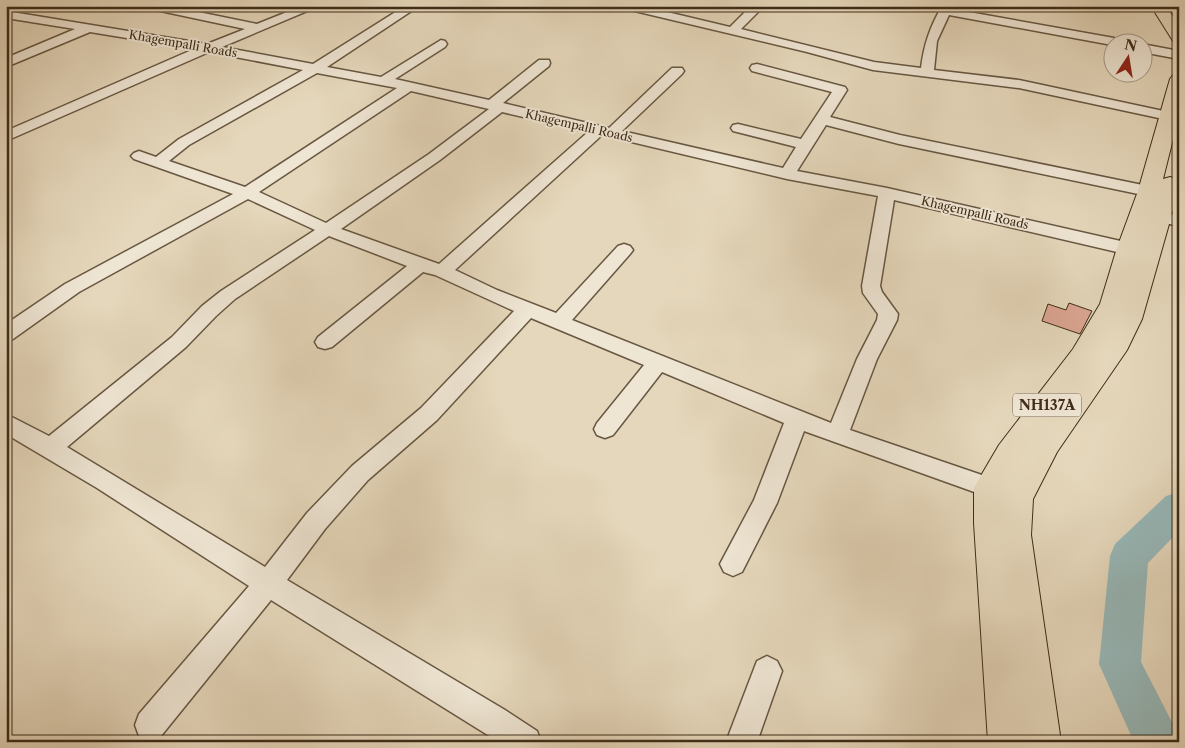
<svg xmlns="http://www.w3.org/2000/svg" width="1185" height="748" viewBox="0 0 1185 748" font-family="'Libre Caslon Text',serif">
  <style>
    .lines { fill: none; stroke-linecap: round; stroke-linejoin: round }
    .river { fill: #98b8b8; fill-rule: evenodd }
    .building { fill: #dca693; stroke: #3f2c19 }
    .minor-casing { stroke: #685742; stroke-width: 3 }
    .trunk-casing { stroke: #3f2c19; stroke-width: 2 }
    .minor { fill: #eee5d3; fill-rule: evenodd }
    .trunk { fill: #e5d7bb; fill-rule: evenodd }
    .labels { text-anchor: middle; stroke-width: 4; stroke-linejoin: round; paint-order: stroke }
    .far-street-label { font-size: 12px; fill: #3f2c19; stroke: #eee5d3 }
    .shield { fill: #eee5d3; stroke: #746451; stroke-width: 1 }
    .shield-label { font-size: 14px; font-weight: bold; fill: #3f2c19 }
  </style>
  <rect width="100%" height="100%" fill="#e5d7bb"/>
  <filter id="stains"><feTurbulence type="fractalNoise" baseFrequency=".004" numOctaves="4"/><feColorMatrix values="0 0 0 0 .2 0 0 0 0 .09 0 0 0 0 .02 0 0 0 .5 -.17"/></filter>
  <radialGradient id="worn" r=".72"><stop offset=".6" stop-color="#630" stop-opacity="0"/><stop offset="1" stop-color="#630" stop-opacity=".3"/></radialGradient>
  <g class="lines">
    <polygon class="river" points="1179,492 1179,531 1148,563 1141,662 1174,726 1179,742 1134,742 1099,664 1110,556 1115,544 1166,496"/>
  </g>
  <polygon class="building" points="1069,303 1092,311 1080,334 1042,321 1048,304 1066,310"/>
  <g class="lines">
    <g class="minor-casing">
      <g id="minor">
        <path d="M145,6H169L257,24L302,6H319L222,47L313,64L405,6H419L327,67L381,77L441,40L445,41L447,44L445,47L395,79L489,100L539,60H549L550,63L549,66L503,103L609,128L672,68H682L684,71L682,74L622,131L783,168L796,147L733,131L731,128L733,125L738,124L801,139L832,92L752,71L750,68L752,65L757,64L845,87L847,90L830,117L900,135L1167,190L1173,192L1175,195L1173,198L1167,200L899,144L826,125L797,171L887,188L1147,247L1153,249L1156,253L1153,257L1147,259L894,200L880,286L882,292L898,314L897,320L877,359L850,430L1014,486L1017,493L1014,500L1005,503L804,431L777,503L742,572L733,576L724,572L720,564L754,500L784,423L662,372L613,435L605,438L597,435L594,429L597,423L644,365L531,318L437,420L368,480L325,529L287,580L505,710L537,731L541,742H499L271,600L161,736L150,740L139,736L135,725L139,714L249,586L97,488L6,434V414L49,436L172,337L202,306L221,291L315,230L248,199L79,292L13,339L6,341V324L65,284L233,194L134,159L131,156L134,153L139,151L156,157L179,139L303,70L209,52L6,141V131L194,49L90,32L6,67V58L75,29L6,18V11L207,44L245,29L151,9ZM317,73L397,88L245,187L169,161L189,145ZM411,91L489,109L429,154L326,223L259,192ZM502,112L588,132L439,264L341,229L440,160ZM602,135L787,179L878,196L862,286L863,293L878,314L877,320L857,359L831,423L572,320L630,254L633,250L630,246L624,244L618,246L556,313L497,290L455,270ZM329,236L407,266L318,337L315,342L318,347L325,349L332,347L423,272L435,275L514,311L421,408L352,466L307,513L265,567L67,447L186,347L216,316L235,299Z"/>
        <path d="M620,6H642L730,27L751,6H764L741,29L874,62L921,68C924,44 930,27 942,6H954L952,9L1114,38L1120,42H1112V45L949,15L937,41L934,70L1019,80L1168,112L1173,113L1175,116L1173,119L1168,120L1019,88L873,70L807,52L622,8Z"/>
        <polygon points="1142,44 1179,51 1179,59 1142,52"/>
        <polygon points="1143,208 1179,216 1179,226 1137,217 1135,213 1137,209"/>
        <polygon points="767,656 777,661 782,671 757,742 726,742 757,661"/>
      </g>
    </g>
    <g class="trunk-casing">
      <g id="trunk">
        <polygon points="1151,6 1166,6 1179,26 1179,43 1173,41"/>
        <polygon points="1179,74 1179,115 1163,179 1170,177 1177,179 1179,189 1142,319 1127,350 1057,452 1033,499 1031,535 1061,742 988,742 974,523 974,488 979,479 999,445 1073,349 1100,304 1117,248 1138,191 1170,79 1173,75"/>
      </g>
    </g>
    <use href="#minor" class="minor"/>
    <use href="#trunk" class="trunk"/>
  </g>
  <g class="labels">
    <g class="far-street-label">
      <text transform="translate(183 44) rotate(10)" y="4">Khagempalli Roads</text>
      <text transform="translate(579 126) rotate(13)" y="4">Khagempalli Roads</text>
      <text transform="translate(975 213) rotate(13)" y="4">Khagempalli Roads</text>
    </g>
    <rect class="shield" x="1013" y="393.5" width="68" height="23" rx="4"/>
    <g class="shield-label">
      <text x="1047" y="410">NH137A</text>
    </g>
  </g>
  <rect width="1185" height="748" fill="none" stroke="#e5d7bb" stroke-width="25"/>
  <rect x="8" y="8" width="1170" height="733" fill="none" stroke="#3f2c19" stroke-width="2.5"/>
  <rect x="12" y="12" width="1160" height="723" fill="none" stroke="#3f2c19"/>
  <g transform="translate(1128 58) rotate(12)"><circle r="24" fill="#eee5d3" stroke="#a89b89"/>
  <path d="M0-4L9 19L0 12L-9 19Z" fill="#8f2418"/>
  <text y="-8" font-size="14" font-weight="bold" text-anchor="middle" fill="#3f2c19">N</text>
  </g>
  <rect width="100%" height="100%" filter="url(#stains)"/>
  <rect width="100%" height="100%" fill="url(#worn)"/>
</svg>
